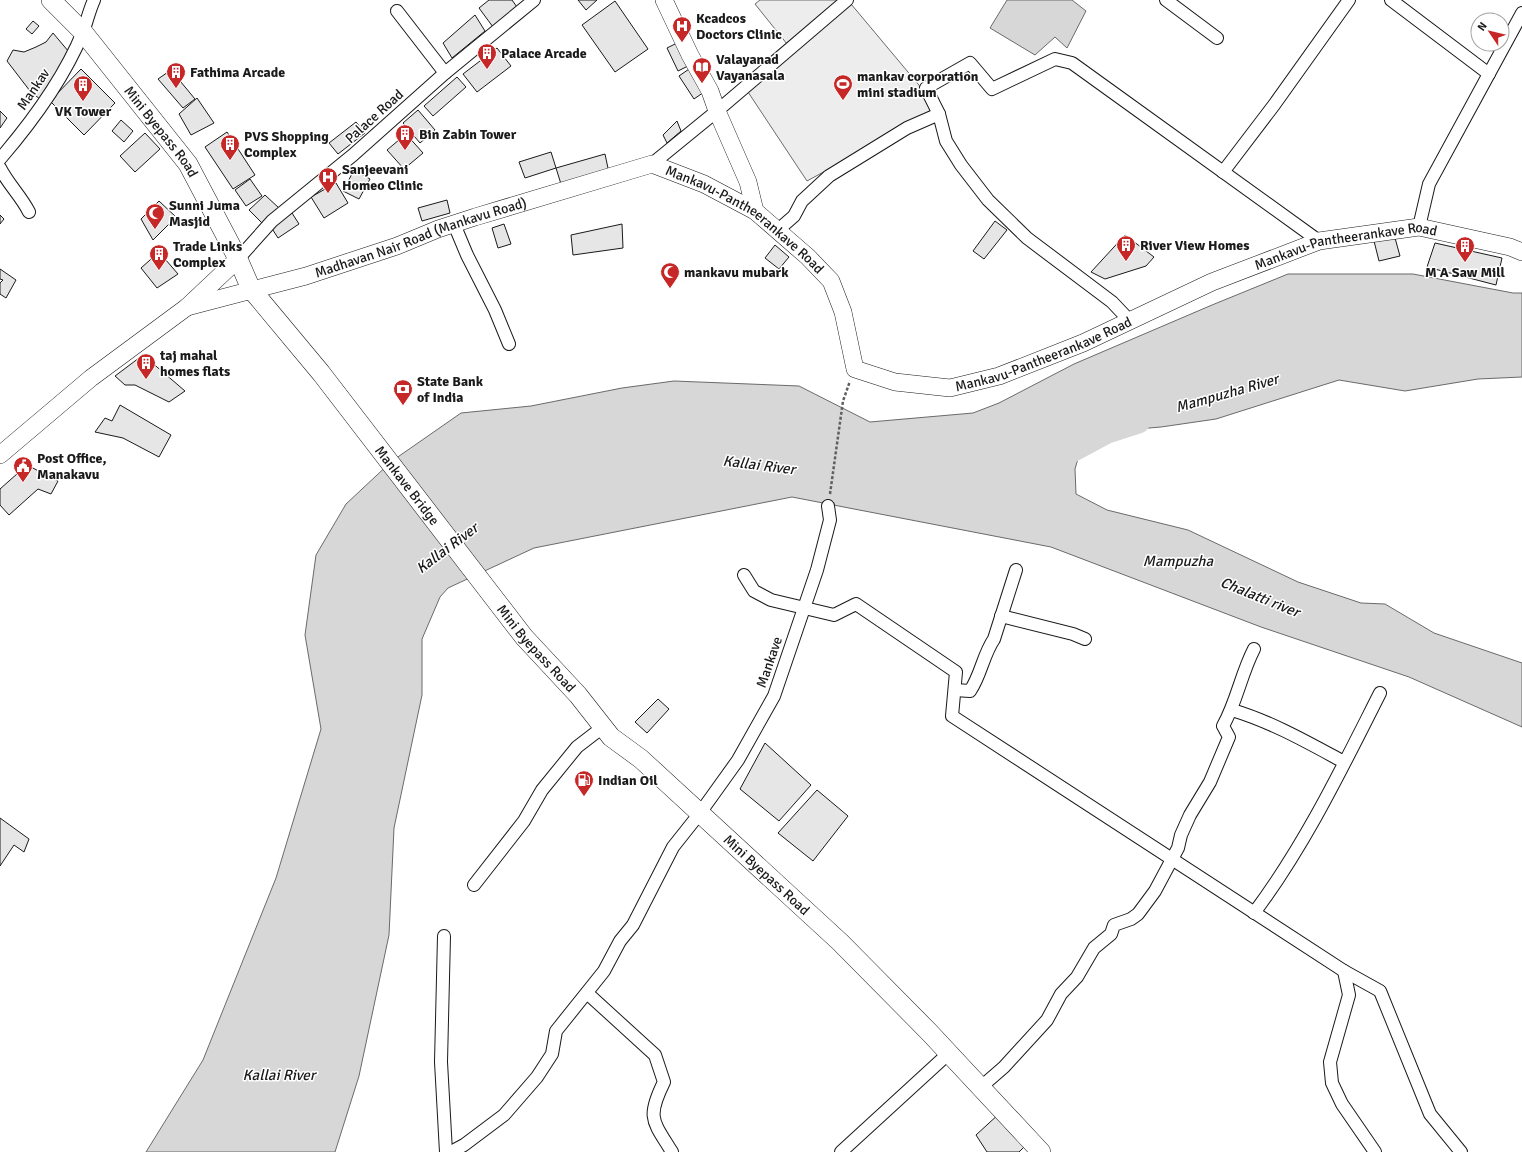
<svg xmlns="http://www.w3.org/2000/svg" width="1522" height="1152" viewBox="0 0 1522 1152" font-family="Signika,sans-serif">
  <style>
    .built { fill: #ededed; stroke: #6a6a6a }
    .water { fill: #d7d7d7; stroke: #6a6a6a }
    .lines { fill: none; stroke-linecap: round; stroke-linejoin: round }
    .river { stroke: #d7d7d7; stroke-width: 25 }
    .building { fill: #e6e6e6; stroke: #1a1a1a }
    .street-casing { stroke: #1a1a1a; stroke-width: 14 }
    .secondary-casing { stroke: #1a1a1a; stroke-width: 18 }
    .primary-casing { stroke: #1a1a1a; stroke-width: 20 }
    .path { stroke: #5f5f5f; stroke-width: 2.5; stroke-dasharray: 3 2; stroke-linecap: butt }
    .street { stroke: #fff; stroke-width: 12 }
    .secondary { stroke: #fff; stroke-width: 17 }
    .primary { stroke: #fff; stroke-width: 19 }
    .labels { text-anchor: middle; stroke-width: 3; stroke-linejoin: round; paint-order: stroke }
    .poi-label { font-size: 14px; font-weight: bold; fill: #1a1a1a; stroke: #fff; text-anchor: start }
    .street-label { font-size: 14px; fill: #1a1a1a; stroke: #fff }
    .water-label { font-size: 15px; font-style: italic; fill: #1a1a1a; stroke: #fff }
  </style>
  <rect width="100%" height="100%" fill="#fff"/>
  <g class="built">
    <polygon points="760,0 840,0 787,44 755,4"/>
    <polygon points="851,4 939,109 807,181 748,92"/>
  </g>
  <g class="water">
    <polygon points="1007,0 1072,0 1086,11 1067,48 1055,37 1035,55 990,28"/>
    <polygon points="1288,274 1413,274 1513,293 1522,293 1522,377 1478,379 1405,391 1339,380 1216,419 1161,427 1101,432 1084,438 1075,469 1076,494 1107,510 1188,530 1298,582 1361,603 1385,604 1434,633 1522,663 1522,727 1409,677 1261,627 1051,547 792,497 534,548 448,588 440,597 422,639 422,695 394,828 389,935 359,1076 335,1152 146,1152 203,1060 276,878 321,729 305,635 316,555 346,504 392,461 461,413 531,406 622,388 674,381 799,386 870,422 973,413 999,403 1074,364 1212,305"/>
  </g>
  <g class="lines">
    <polyline class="river" points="1053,460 1107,431 1138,421"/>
  </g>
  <g class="building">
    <polygon points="489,0 512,0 517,7 493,27 479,8"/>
    <polygon points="578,0 597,0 586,10"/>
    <polygon points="615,1 648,49 615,72 582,25"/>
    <polygon points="475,15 485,31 452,58 443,43"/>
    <polygon points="33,21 39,26 32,34 26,29"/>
    <polygon points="53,33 69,52 41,100 30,91 7,61 13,50 24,52 36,47 46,42"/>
    <polygon points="679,42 690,65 678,71 667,48"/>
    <polygon points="497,48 511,66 477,92 463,74"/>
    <polygon points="692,67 707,90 694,99 679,76"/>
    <polygon points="81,69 115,103 84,135 50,101"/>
    <polygon points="171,70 195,99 183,108 158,79"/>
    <polygon points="457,77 466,87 433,116 424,106"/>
    <polygon points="197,98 214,123 191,135 179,114"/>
    <polygon points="418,110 435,130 420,143 403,123"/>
    <polygon points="0,111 7,118 0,128"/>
    <polygon points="121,120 133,131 124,142 112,131"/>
    <polygon points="677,121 681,131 667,143 663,135"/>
    <polygon points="356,122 365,133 338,154 329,143"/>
    <polygon points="227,132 255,175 233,189 205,147"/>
    <polygon points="145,133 160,149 135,172 120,156"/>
    <polygon points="406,134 423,153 404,169 387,150"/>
    <polygon points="551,152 556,168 525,178 519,162"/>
    <polygon points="605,154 609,173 561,184 556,168"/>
    <polygon points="354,170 370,179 359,199 343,191"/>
    <polygon points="250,179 262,196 246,206 235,190"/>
    <polygon points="336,183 348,203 324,218 311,197"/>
    <polygon points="265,195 280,209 264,225 249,210"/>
    <polygon points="447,200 450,213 422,221 418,208"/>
    <polygon points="159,201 176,217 153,240 141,219"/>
    <polygon points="292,213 299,224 278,238 271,227"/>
    <polygon points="0,215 4,219 0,224"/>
    <polygon points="995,221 1007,230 984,259 973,251"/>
    <polygon points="504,224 511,244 498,248 492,228"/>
    <polygon points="622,224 623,248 573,255 571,235"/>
    <polygon points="1125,235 1154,257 1146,266 1105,279 1091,272"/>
    <polygon points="1395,238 1400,256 1379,261 1374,241"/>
    <polygon points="1435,243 1502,258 1496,285 1427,267"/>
    <polygon points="775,245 789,257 779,269 765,258"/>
    <polygon points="159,252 178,274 157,288 141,268"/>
    <polygon points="0,269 16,280 6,298 0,294 0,283 3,280 0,279"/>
    <polygon points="143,355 185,391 169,402 135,385 125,385 115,376"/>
    <polygon points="120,405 171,435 159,457 123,438 95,432 105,418 112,421"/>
    <polygon points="27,465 58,481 51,494 38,489 9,515 0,505 0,489"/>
    <polygon points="658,699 669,709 647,733 635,722"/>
    <polygon points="765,743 811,785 779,821 740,789"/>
    <polygon points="817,790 848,816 813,861 778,833"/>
    <polygon points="0,818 29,839 24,852 14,845 0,866"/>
    <polygon points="1000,1113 1024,1147 1019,1152 987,1152 976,1135"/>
  </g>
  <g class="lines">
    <g class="street-casing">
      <g id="street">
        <polyline points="1166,0 1217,38"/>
        <polyline points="1391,0 1489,74"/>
        <polyline points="397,11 445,73"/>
        <polyline points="939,114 926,88 970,63 992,89 1055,59 1072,63 1319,241"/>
        <path d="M0,159C31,123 65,76 83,32C87,21 89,11 94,0"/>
        <polyline points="652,164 717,111 847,0"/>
        <path d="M0,168C8,184 21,196 29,212"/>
        <polyline points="1223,172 1274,105 1349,0"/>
        <polyline points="454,224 467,255 495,310 509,344"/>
        <polyline points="1419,227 1429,184 1522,13"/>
        <polyline points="778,230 794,216 802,201 829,176 907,128 939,114 946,141 961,165 988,200 1027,238 1112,302 1130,321"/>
        <polyline points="238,259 272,221 353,155 445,73 534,0"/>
        <polyline points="744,575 754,591 771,600 834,615 856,604 956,672 952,716 1344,971 1380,991 1430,1114 1461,1152"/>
        <polyline points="1001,616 1073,634 1085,639"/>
        <path d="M955,690L970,691C981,675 983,655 994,639L1016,570"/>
        <path d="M1232,710C1272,722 1307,742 1344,762"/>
        <polyline points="474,885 524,821 542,790 577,747 603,727"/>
        <path d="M1254,913C1305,845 1342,768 1380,693"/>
        <polyline points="444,936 441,1062 446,1152"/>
        <polyline points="1344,971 1349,995 1330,1062 1332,1083 1342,1104 1375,1152"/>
        <path d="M587,993L655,1055L664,1082C646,1118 653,1121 672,1152"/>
        <path d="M981,1087L1004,1067L1047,1020L1061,994L1077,977L1094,948L1111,934L1114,925L1131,919L1138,914L1155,891L1178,848L1181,835L1190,815L1210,782L1229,737L1223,726C1237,701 1241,674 1254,649"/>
        <polyline points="451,1152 464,1145 504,1115 537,1077 552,1054 556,1031 604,971 620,941 633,925 673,847 700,813 738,760 774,696 817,570 830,520 828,506"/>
        <polyline points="841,1152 949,1053"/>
      </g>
    </g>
    <g class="secondary-casing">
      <g id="secondary">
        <polyline points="664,0 690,55 710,91 717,111 748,182 755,211"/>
        <path id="s1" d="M187,307L306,276L397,246L438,229L475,217L652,164L704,184L755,211L808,257L831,281L843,312L855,369L895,382L950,388L999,376L1083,343L1212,282L1319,241L1419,227L1510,247L1522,252"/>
        <polyline points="0,455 91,378 187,307 238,259"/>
      </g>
    </g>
    <g class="primary-casing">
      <g id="primary">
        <path id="s2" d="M51,0L83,32L188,164L238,259L251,289L321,373L524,637L578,695L611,737L641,759L840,942L929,1032L1041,1152"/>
      </g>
    </g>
    <polyline class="path" points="830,494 843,401 850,381"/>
    <use href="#street" class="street"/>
    <use href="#secondary" class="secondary"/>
    <use href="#primary" class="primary"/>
  </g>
  <defs>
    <g id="hospital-pin" transform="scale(1)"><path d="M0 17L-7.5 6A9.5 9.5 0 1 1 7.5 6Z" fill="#c62828" stroke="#fff"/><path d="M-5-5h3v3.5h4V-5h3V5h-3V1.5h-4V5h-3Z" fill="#fff"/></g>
    <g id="building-pin" transform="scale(1)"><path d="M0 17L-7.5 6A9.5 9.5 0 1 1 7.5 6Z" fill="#c62828" stroke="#fff"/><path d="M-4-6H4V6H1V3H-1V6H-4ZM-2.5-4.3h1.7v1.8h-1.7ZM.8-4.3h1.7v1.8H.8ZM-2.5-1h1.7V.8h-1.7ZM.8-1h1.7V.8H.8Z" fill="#fff"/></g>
    <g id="library-pin" transform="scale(1)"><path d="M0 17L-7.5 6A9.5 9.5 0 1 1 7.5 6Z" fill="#c62828" stroke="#fff"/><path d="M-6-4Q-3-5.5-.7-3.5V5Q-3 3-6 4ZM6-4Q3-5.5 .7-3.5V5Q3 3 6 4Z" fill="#fff"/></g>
    <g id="stadium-pin" transform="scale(1)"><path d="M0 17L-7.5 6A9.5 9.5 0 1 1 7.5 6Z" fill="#c62828" stroke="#fff"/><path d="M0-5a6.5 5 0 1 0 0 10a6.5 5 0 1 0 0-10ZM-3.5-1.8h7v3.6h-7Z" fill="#fff"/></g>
    <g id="mosque-pin" transform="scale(1)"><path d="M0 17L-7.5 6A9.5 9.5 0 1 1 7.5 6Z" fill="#c62828" stroke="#fff"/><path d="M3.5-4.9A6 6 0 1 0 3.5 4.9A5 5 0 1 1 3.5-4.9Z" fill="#fff"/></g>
    <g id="bank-pin" transform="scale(1)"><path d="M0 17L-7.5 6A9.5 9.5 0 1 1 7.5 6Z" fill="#c62828" stroke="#fff"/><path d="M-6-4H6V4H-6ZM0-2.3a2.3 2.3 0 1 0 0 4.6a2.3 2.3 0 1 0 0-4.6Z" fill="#fff"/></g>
    <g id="civic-pin" transform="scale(1)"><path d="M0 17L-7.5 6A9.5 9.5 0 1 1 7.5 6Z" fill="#c62828" stroke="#fff"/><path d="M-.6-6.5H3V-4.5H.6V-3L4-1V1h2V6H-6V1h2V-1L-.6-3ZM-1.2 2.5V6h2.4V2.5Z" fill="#fff"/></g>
    <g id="fuel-pin" transform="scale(1)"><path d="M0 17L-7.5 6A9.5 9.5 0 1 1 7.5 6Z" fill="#c62828" stroke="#fff"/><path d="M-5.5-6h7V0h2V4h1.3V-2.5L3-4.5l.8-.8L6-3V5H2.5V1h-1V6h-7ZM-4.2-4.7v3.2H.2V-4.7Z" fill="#fff"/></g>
  </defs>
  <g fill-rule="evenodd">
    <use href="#hospital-pin" x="682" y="26"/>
    <use href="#building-pin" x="487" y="53"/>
    <use href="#library-pin" x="702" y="67"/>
    <use href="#building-pin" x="176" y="72"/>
    <use href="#stadium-pin" x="843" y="84"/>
    <use href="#building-pin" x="83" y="85"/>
    <use href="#building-pin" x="405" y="134"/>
    <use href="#building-pin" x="230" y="144"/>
    <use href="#hospital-pin" x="328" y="177"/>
    <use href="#mosque-pin" x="155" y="213"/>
    <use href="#building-pin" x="1126" y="245"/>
    <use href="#building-pin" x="1465" y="246"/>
    <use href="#building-pin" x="159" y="254"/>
    <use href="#mosque-pin" x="670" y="272"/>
    <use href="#building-pin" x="146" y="363"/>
    <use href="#bank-pin" x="403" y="389"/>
    <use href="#civic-pin" x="23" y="466"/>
    <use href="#fuel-pin" x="584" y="780"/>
  </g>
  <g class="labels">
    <g class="poi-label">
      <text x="696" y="23">Kcadcos<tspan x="696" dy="16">Doctors Clinic</tspan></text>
      <text x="501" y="58">Palace Arcade</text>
      <text x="716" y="64">Valayanad<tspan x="716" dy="16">Vayanasala</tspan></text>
      <text x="190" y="77">Fathima Arcade</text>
      <text x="857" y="81">mankav corporation<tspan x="857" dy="16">mini stadium</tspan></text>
      <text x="83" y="116" text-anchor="middle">VK Tower</text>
      <text x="419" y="139">Bin Zabin Tower</text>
      <text x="244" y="141">PVS Shopping<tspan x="244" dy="16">Complex</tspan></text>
      <text x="342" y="174">Sanjeevani<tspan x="342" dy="16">Homeo Clinic</tspan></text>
      <text x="169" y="210">Sunni Juma<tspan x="169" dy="16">Masjid</tspan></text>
      <text x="1140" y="250">River View Homes</text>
      <text x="173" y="251">Trade Links<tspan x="173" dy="16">Complex</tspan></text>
      <text x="684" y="277">mankavu mubark</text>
      <text x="1465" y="277" text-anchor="middle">M A Saw Mill</text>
      <text x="160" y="360">taj mahal<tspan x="160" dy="16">homes flats</tspan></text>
      <text x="417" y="386">State Bank<tspan x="417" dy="16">of India</tspan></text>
      <text x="37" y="463">Post Office,<tspan x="37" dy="16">Manakavu</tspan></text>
      <text x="598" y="785">Indian Oil</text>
    </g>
    <g class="street-label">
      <text transform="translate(33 89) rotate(-56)" y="5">Mankav</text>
      <text transform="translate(374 116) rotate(-42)" y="5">Palace Road</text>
      <text dy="5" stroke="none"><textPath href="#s2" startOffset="172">Mini Byepass Road</textPath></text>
      <text dy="5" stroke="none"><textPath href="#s1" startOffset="596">Mankavu-Pantheerankave Road</textPath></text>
      <text dy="5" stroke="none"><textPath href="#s1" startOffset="244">Madhavan Nair Road (Mankavu Road)</textPath></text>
      <text dy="5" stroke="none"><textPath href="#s1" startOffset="1316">Mankavu-Pantheerankave Road</textPath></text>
      <text dy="5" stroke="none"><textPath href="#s1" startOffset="992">Mankavu-Pantheerankave Road</textPath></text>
      <text dy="5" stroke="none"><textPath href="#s2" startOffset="605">Mankave Bridge</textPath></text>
      <text dy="5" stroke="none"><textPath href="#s2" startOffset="813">Mini Byepass Road</textPath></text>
      <text transform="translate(769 662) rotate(-71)" y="5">Mankave</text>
      <text dy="5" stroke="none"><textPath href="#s2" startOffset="1137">Mini Byepass Road</textPath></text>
    </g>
    <g class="water-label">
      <text transform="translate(1227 393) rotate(-16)" y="5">Mampuzha River</text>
      <text transform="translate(759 465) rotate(7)" y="5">Kallai River</text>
      <text transform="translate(447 548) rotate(-37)" y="5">Kallai River</text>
      <text x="1178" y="566">Mampuzha</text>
      <text transform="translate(1260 597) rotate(22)" y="5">Chalatti river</text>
      <text x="279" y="1080">Kallai River</text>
    </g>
  </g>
  <g transform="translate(1490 32) rotate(305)"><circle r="19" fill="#ffffff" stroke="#a3a3a3"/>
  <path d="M0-3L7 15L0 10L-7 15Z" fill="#c62828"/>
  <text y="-6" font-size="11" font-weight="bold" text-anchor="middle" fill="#1a1a1a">N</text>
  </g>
</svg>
